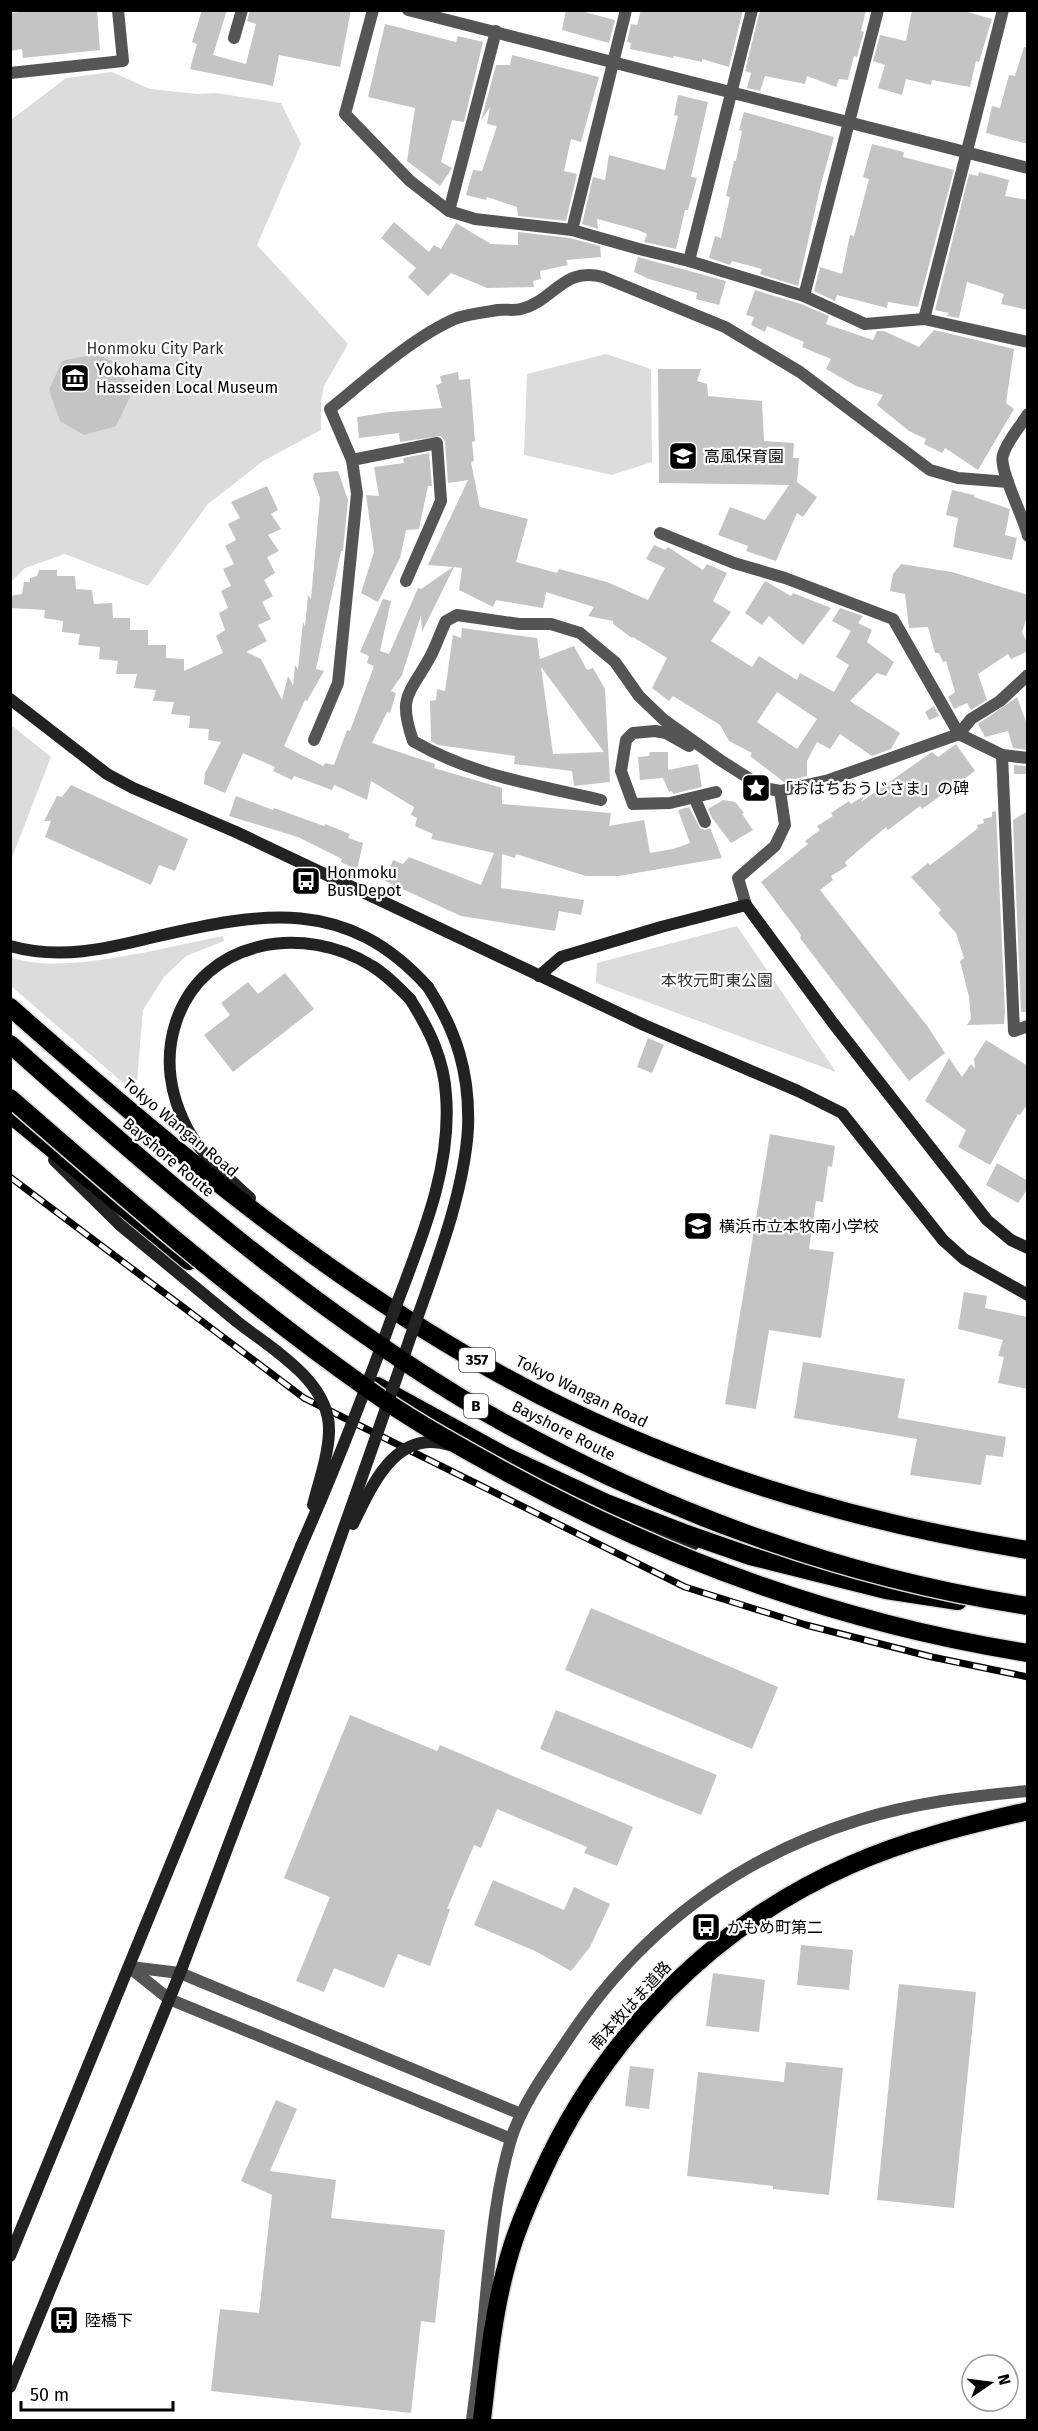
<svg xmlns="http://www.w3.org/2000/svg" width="1038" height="2431" viewBox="0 0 1038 2431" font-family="'Fira Sans','Noto Sans JP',sans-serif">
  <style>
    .green { fill: #dcdcdc }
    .building { fill: #c4c4c4; fill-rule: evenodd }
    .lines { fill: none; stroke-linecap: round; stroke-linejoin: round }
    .highway-casing { stroke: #dbdbdb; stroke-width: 21 }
    .street { stroke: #555; stroke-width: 12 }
    .secondary { stroke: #222; stroke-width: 12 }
    .highway { stroke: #000; stroke-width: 18 }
    .rail-casing { stroke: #000; stroke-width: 7 }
    .rail { stroke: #fff; stroke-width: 4.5; stroke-dasharray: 14; stroke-linecap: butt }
    .highway-bridge-casing { stroke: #dbdbdb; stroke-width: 21; stroke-linecap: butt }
    .secondary-bridge { stroke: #222; stroke-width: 12 }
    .highway-bridge { stroke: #000; stroke-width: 18 }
    .labels { text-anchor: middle; stroke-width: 4.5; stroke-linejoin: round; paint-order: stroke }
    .shield { fill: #fff; stroke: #4c4c4c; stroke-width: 1.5 }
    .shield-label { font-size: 15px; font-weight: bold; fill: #000 }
    .park-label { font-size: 16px; fill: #333; stroke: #fff }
    .poi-label { font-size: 16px; fill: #000; stroke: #fff; text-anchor: start }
    .street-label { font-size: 16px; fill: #000; stroke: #fff }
  </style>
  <rect width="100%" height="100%" fill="#fff"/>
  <g class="green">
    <polygon points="112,72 150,89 198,94 216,93 281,103 301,144 257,245 348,344 324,386 321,401 321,430 263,461 208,504 148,586 65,554 25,568 11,582 11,120 66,78"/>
    <polygon points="606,354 651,369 652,462 612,475 524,455 527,374"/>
    <polygon points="11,725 51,757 11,860"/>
    <polygon points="737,926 836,1072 596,983 597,963"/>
    <path d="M223,936L224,941L186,956L164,977L143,1010L136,1094L11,986V957C60,977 169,946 223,936Z"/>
  </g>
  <g class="building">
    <polygon points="39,10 97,10 100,50 23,58 22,49 10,51 10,13"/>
    <polygon points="202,10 227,10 213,55 246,64 256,24 247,21 250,10 351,10 340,67 279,55 273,86 190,69 197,44 192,42"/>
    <polygon points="566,10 577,10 615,20 609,43 562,30"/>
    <polygon points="641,10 743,10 729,67 702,59 702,62 674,56 673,58 630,49 631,43 627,42 631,24 637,25"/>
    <polygon points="760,10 866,10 861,31 864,32 857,57 854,56 848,80 839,79 836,87 807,76 805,84 765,76 760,91 747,88 751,73 745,71"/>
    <polygon points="912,10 961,10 992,19 979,62 976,61 970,87 932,80 931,85 906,79 902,95 878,88 885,65 873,61 880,35 906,41"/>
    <polygon points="385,24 456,42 458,36 483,42 464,122 452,120 441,162 452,168 440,186 407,161 415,108 368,97"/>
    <polygon points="1024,47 1028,47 1028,144 986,133 992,106 1000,108 1009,75 1015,76"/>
    <polygon points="512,55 599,77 581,142 571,139 564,171 577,174 566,221 518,216 517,207 487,197 486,200 466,195 473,170 482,171 497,126 487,124 490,107 481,121 496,65 510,65"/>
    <polygon points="678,95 708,102 691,177 697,178 688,210 685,210 676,249 644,242 647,234 638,230 597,219 598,229 582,224 593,177 605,180 609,155 665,170 678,116 674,115"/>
    <polygon points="744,112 834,137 821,184 798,286 760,274 762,269 732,261 730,265 709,258 715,236 721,238 730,197 726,196 734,161 736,161 742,131 739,130"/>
    <polygon points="872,144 904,152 903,157 954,170 918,307 888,302 887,308 837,295 835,301 814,291 820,267 842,274 850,235 854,236 869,179 863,177"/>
    <polygon points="979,172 1009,180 1005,196 1028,200 1028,310 1001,304 1004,294 967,282 959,318 947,316 949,313 935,310 969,174 978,176"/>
    <polygon points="394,222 429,252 434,245 441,249 456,223 491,244 518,245 518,232 570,238 600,246 601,257 566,260 568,265 540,271 541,279 533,281 534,287 487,288 451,273 428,296 408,277 416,268 381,238"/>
    <polygon points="638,257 726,281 719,305 696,299 697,293 649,279 634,272"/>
    <polygon points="755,290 801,304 829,316 826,324 873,340 877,331 884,331 919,347 934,330 1014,349 1006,403 1014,409 978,470 945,448 942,453 924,444 926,439 909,431 877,405 883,395 856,386 826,369 831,359 802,347 804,342 767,326 765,332 751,325 754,317 746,315"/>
    <polygon points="95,354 119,364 130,397 116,426 84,435 60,421 49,390 62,361"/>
    <polygon points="658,369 701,369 697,381 707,384 708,396 762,401 764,441 794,443 793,458 799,458 797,482 817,497 803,517 797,513 776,561 746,551 748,546 718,535 730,507 765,520 789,485 659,483"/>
    <path d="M458,372L459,380L470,379L475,441L472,442L474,461L471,462L480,507L528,519L516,562L557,573L559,569L607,582L648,600L665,568L646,559L654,545L665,550L668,547L703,570L707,564L727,573L713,601L731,612L711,641L752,667L759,656L797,680L800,673L834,692L849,665L836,657L851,631L832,621L840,608L863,616L858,623L872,630L867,642L894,662L886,676L877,673L850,701L900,733L891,749L872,756L840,734L830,749L817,742L807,761V776L784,782L750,756L752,753L729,741L720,725L673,696L669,701L652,688L667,658L633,637L632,638L613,624V621L588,616L594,607L546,592L543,608L496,600L493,607L459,590L462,568L454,567L422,632L421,615L402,675L391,691L396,693L390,713L387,712L372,743L435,764L434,768L502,788V804L611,813L609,826L644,820L650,853L673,849L690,843L678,810L689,807L700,828L705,830L710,828L722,858L619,876H586L516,854L515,858L502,854L501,888L584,900L581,915L559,911L555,931L461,916L385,881L393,860L403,864L409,857L481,885L494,853L431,839L433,834L415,826L417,818L411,815L414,807L371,781L367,800L334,785L332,790L294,776L292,780L273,771L275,767L243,753L225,793L204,784L205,773L221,742L208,740L209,729L189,728L190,716L171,714L174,702L153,701L156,690L134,688L137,674H116L118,661L99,659L100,647L78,645L80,634L62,632L63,621L44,618L45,610L10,608V596L22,594L24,582H30V578L37,576L39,570H57V576H75L76,589L92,590L94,604L112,603L113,618H130V630H148V645H166V658L184,659V671L223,653L216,636L225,630L219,613L228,608L221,591L231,586L223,569L234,564L225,546L236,540L228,524L240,518L231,502L267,486L278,510L271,514L281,529L268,535L279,551L267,557L275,573L264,580L273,596L262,602L271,619L258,625L267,641L246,652L261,659L282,700L288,676L293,685L295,665L298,670L303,622L305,627L308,595L311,599L320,498L313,478L314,473L338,471L348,500L343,551H341L316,669L324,671L307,701L305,700L284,746L323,766L325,763L334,765L347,730L350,731L374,666L367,663L369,656L360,652L383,599L391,601L380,651L389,654L418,588L421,589L453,567L428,565L468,480L448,483L445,442L441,436L400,442L399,433L359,438L357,417L389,412L442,408L436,385L442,383L440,376ZM777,692L817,719L797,749L757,722Z"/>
    <polygon points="429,453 432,486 428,486 419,529 406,530 400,558 378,602 361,593 374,552 366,495 379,496 374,467 404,463 403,458"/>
    <polygon points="952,490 974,495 974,497 1010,509 1005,535 1017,538 1012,560 953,547 958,518 946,515"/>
    <polygon points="901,564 952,572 1028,595 1028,614 1022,632 1028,644 1028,651 1011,659 1008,654 978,674 987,700 971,710 967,703 954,709 948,697 955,692 946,661 943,662 939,653 935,653 928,627 909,628 905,594 890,591 893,574"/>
    <polygon points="765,581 791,596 793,593 831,608 803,645 769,616 762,625 745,613"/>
    <path d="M462,628L537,638L540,659L574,646L587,670L593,668L605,689L610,782L574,786L572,771L514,764L515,756L438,745L431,741L430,701L436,700L437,689L445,691L453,635L461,638ZM541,667L604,752L553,754Z"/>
    <polygon points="1017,697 1028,727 1028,750 1013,748 1008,731 985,737 978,724"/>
    <polygon points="934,706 939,716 929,720 925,712"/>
    <polygon points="956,744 975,771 922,809 920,806 888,830 886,827 845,862 847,866 831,876 833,880 820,890 928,1027 945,1053 909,1081 800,938 801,935 761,882 808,844 805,841 820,830 817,826 833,816 831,813 849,801 851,804 864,796 861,802 932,752 938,757"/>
    <polygon points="650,752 668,752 668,770 698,764 702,787 673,794 672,791 669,792 663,778 640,780 638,757 649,756"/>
    <polygon points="1014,765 1028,766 1028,774 1014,774"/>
    <polygon points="71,785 188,839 175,871 159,865 151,885 45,837 51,821 44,821 57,796 62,797"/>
    <polygon points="236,796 273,810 274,808 324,826 325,824 350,834 348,838 363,843 357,870 341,862 342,859 298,837 229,816"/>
    <polygon points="723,800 735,802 744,813 742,814 753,830 731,843 712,818 708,809"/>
    <polygon points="996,811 1005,1012 1004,1024 967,1025 971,1019 969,997 960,961 964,958 956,933 938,913 941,910 911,877 928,863 930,865 949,851 978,828 977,825 984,823 983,819 992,817 992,812"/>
    <polygon points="1028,811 1028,1012 1021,1012 1013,820"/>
    <polygon points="285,973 314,1009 233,1072 204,1035 230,1015 221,1003 248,982 258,994"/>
    <polygon points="648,1038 664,1045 652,1073 637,1067"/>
    <polygon points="986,1040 1028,1066 1028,1103 1020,1115 1018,1114 990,1165 958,1147 966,1130 925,1101 949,1058 962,1077 971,1064 975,1069 974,1059"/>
    <polygon points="770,1134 835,1146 832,1167 828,1166 823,1202 816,1201 809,1249 834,1252 821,1338 769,1330 756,1409 725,1404"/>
    <polygon points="997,1163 1028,1181 1028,1188 1018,1203 986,1185"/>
    <polygon points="964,1292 987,1296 985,1308 1028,1317 1028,1389 998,1383 1004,1357 998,1356 1003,1340 958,1329"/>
    <polygon points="803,1362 905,1379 898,1418 1006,1437 1003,1457 986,1455 981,1485 910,1475 917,1439 794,1418"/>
    <polygon points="591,1608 778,1687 752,1749 565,1670"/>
    <polygon points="556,1710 717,1775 701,1815 540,1749"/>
    <polygon points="350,1715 437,1751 440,1745 633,1827 617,1866 584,1853 587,1847 497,1809 481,1848 474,1845 447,1909 450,1909 430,1966 398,1954 384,1988 334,1968 324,1992 296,1981 330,1897 284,1878"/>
    <polygon points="493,1880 564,1910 574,1887 610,1904 590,1947 571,1971 535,1951 474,1925"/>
    <polygon points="801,1945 853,1950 849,1990 797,1985"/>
    <polygon points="713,1973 765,1980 759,2032 706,2026"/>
    <polygon points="899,1984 976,1992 954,2208 877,2200"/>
    <polygon points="786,2062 843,2068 829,2195 773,2189 773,2186 687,2176 698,2072 784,2082"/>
    <polygon points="630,2066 654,2069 649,2109 625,2106"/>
    <polygon points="276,2100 297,2109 270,2171 336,2180 331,2218 445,2230 435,2323 421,2321 411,2413 211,2391 220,2309 259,2313 272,2195 241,2181"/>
  </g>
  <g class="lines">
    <g class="highway-casing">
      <g id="highway">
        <path d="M10,1007C174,1152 345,1296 541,1396C692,1473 860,1523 1028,1550"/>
        <polyline points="10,1114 189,1261"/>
        <polyline points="377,1386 503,1455 606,1503 684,1533 750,1556 886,1590 958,1601"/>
        <path d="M482,2420C488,2367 493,2312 508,2260C516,2230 528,2203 541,2175C603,2038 711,1926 850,1865C906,1840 967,1825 1028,1811"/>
      </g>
    </g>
    <g class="street">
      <polyline points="373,10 345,114 410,181 449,211 475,219 572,230 639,249 689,261 804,296 865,324 924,319 1028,342"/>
      <polyline points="408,10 1028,168"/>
      <polyline points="234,38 242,10"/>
      <polyline points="10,73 123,61 118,10"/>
      <polyline points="449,211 496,31"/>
      <polyline points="572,230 626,10"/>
      <polyline points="689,261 752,10"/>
      <polyline points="804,296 878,10"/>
      <polyline points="924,319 1003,10"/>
      <path d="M1028,414C1020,427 1007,441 1003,455C998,469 1024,517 1028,536"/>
      <polyline points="352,460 437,443 441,501 406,581"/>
      <polyline points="1028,675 1000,701 971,719 959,734 1002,755 1028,758"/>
      <path d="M314,740L338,683L357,494L352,460L330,409C367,379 414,336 457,318C469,314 486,312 498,310C505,309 514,311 521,309C554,301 563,266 603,277L725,327L800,372L930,470L958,478L1008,482"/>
      <polyline points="689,746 666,733 655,731 633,733 626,740 621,771 633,804 670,803 716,792"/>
      <polyline points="1002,755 1014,1031 1028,1026"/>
      <polyline points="695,799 705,822"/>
      <path d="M601,800C536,785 471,775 413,741C398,697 408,696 429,659C436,647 440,633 446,621L457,615L519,624H551L580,633L615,662L639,696L664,720L720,760L764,788L780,791L829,780L959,734L893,619L785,578L734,563L660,533"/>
      <polyline points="746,905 738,878 775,846 785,825 780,791"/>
      <polyline points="129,1967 169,1999 511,2139"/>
      <polyline points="130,1967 180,1973 521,2114"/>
      <path d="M472,2420C478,2375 483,2329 487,2284C492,2236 497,2186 511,2139C523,2102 548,2069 570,2036C641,1930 736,1858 859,1820C913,1803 971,1796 1028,1791"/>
    </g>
    <g class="secondary">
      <polyline points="10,699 107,774 133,788 236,832 644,1025 798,1091 842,1113 943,1240 964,1259 1028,1295"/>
      <path d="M10,946C60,960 106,949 154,937C262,912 346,896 428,987"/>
      <polyline points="539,976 561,957 661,927 746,905 833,1023 987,1220 1011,1240 1028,1248"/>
      <polyline points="54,1160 120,1225 235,1320"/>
      <path d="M250,1198C227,1177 202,1156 187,1128C170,1095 164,1058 176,1022C203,939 304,923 372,966C387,975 398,987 410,999"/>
      <polyline points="635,1526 693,1545"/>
      <polyline points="10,2256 301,1546"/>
      <polyline points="10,2387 180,1973 256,1772"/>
    </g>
    <use href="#highway" class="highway"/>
    <g class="rail-casing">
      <polyline id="rail" points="10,1177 304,1398 685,1587 806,1625 932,1657 1028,1677"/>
    </g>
    <use href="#rail" class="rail"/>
    <g class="highway-bridge-casing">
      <g id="highway-bridge">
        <path d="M10,1044C159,1177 311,1310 483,1411C650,1507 837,1577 1028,1606"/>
        <path d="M10,1098C126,1199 242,1300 368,1389C408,1418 452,1442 495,1466C661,1558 839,1623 1028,1653"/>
      </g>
    </g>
    <g class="secondary-bridge">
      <path d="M235,1320C271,1349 331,1381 329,1432C328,1457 319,1481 313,1505"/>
      <path d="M353,1524C372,1486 395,1428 450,1445"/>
      <path d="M301,1546C336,1467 367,1387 396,1306C421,1239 452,1168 446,1095C444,1059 429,1029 410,999"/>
      <path d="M256,1772C307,1632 358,1491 406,1350C429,1282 464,1199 468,1128C470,1074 457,1032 428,987"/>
    </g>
    <use href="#highway-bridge" class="highway-bridge"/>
  </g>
  <defs>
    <g id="museum-square" transform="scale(1.5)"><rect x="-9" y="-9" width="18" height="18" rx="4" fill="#000" stroke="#fff"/><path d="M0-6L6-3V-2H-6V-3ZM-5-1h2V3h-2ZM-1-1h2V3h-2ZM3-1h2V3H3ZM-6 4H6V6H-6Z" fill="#fff"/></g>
    <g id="school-square" transform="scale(1.5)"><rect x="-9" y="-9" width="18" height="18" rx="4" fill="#000" stroke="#fff"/><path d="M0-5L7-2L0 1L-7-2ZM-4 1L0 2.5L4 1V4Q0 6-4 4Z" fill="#fff"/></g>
    <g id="sight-square" transform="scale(1.5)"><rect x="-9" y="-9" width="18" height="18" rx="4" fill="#000" stroke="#fff"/><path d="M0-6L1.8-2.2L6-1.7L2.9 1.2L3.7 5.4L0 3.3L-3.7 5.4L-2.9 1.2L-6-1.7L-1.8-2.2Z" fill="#fff"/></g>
    <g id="bus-square" transform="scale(1.5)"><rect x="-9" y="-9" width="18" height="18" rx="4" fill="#000" stroke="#fff"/><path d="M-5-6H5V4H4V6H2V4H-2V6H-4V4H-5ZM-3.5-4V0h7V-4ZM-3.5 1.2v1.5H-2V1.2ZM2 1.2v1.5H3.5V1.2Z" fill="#fff"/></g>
  </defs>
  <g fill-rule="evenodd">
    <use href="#museum-square" x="75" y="378"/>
    <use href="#school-square" x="683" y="456"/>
    <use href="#sight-square" x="756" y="788"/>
    <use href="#bus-square" x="306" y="881"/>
    <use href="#school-square" x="698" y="1226"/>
    <use href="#bus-square" x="706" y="1927"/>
    <use href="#bus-square" x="64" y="2320"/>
  </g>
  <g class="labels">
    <g class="shield">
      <rect x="459" y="1348" width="36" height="24" rx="4.5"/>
      <rect x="464" y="1394" width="24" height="24" rx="4.5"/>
    </g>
    <g class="shield-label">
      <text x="477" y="1365">357</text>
      <text x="476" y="1411">B</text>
    </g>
    <g class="park-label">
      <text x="155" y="354">Honmoku City Park</text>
      <text x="717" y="986">本牧元町東公園</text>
    </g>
    <g class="poi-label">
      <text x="96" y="375">Yokohama City<tspan x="96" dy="18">Hasseiden Local Museum</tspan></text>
      <text x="704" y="462">高風保育園</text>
      <text x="777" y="794">「おはちおうじさま」の碑</text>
      <text x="327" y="878">Honmoku<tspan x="327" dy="18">Bus Depot</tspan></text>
      <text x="719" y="1232">横浜市立本牧南小学校</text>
      <text x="727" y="1933">かもめ町第二</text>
      <text x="85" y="2326">陸橋下</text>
    </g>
    <g class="street-label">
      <text transform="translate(181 1127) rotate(40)" y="6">Tokyo Wangan Road</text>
      <text transform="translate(169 1157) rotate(40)" y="6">Bayshore Route</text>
      <text transform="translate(582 1391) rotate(26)" y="6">Tokyo Wangan Road</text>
      <text transform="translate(564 1430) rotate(27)" y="6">Bayshore Route</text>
      <text transform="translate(630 2005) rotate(-48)" y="6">南本牧はま道路</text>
    </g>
  </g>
  <rect width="1038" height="2431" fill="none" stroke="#000000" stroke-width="24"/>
  <g transform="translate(990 2383) rotate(76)"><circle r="28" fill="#ffffff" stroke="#999999" stroke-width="1.5"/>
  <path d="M0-4.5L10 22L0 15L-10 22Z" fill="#000000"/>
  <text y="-9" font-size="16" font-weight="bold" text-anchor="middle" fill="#000000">N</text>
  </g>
  <path d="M21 2401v9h152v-9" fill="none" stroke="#000000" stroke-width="3"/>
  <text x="30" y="2401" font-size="18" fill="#000000" stroke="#ffffff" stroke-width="4.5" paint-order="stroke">50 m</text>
</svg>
